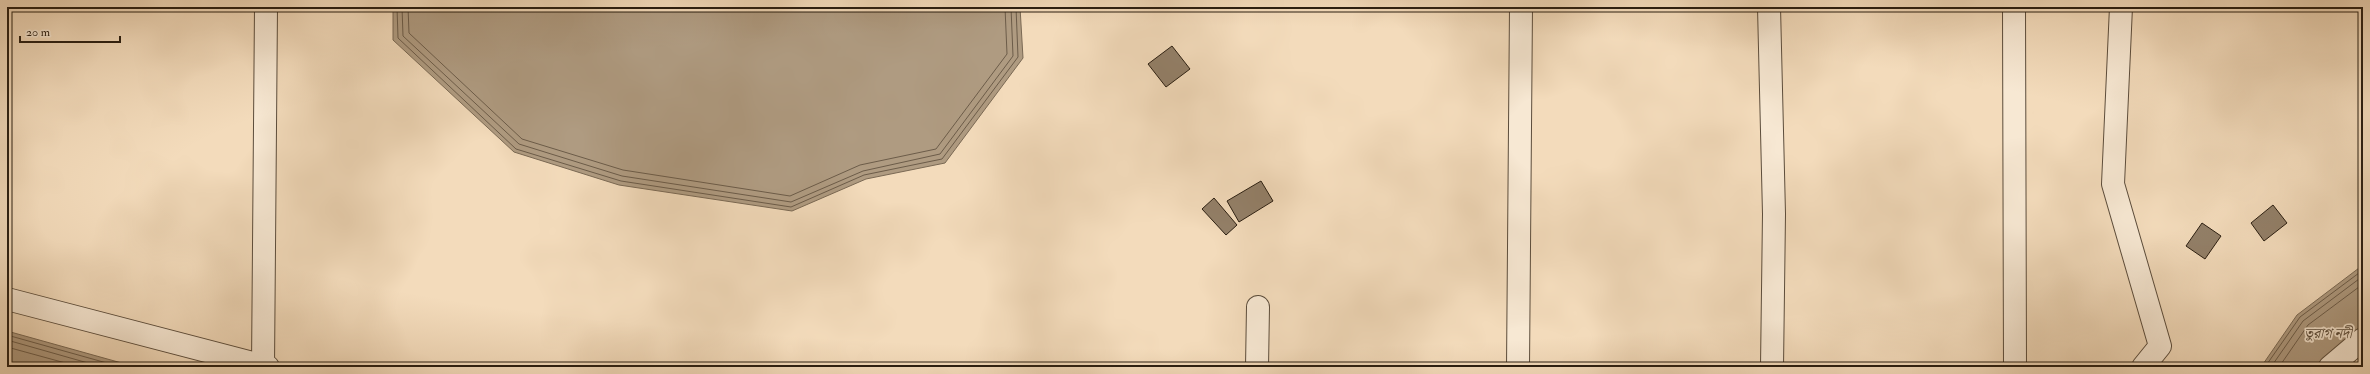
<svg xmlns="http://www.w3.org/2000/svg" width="2370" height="374" viewBox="0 0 2370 374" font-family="'IM FELL Double Pica','Noto Serif Bengali',serif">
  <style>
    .water { fill: #af9b81; stroke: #7a6954 }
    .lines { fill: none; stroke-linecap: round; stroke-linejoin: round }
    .shore { stroke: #6c5c49; stroke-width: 1 }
    .building { fill: #938069; stroke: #2a1e11 }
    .minor-casing { stroke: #5c4d3c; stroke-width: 24 }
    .minor { stroke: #f7e8d3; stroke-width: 22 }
    .labels { text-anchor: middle; stroke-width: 3.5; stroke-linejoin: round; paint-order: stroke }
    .water-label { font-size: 14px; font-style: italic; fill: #594a38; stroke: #f7e8d3 }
  </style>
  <rect width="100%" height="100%" fill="#f3dbbb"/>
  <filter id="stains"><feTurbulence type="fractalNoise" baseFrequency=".005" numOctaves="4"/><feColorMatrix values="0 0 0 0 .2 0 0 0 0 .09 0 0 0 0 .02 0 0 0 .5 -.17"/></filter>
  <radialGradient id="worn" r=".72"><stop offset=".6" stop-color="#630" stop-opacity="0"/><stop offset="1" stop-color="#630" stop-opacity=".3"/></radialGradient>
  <g class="water">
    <polygon points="393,7 1020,7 1023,58 945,163 866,179 792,211 619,185 514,152 393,40"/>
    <polygon points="2363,265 2363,345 2342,367 2261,367 2297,315"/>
    <polygon points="7,331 136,367 7,367"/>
  </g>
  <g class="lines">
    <g class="shore">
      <polyline points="397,7 398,38 516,149 621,181 791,207 864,175 942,159 1018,57 1016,7"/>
      <polyline points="402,7 403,36 519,144 622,176 791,202 863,171 940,154 1013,56 1011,7"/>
      <polyline points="408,7 409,33 522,139 623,170 790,196 860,165 936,149 1007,54 1005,7"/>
      <polyline points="7,335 121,367"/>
      <polyline points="7,340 102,367"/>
      <polyline points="7,347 80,367"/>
      <polyline points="2265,367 2300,317 2363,270"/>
      <polyline points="2271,367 2303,321 2363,276"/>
      <polyline points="2279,367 2308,325 2363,284"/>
    </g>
  </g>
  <g class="building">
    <polygon points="1172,46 1190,69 1166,87 1148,64"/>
    <polygon points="1261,181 1273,201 1239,222 1227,201"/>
    <polygon points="1214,198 1237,225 1226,235 1202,209"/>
    <polygon points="2273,205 2287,223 2264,241 2251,223"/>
    <polygon points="2202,223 2221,236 2205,259 2186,246"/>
  </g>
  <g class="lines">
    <g class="minor-casing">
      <g id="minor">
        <polyline points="1769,7 1774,214 1772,367"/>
        <polyline points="2014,7 2015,367"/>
        <polyline points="2121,7 2113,184 2160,346 2143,367"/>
        <polyline points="7,299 268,367"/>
        <polyline points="263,366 266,7"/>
        <polyline points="1257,367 1258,307"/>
        <polyline points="1518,367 1521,7"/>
        <polyline points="2330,367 2363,339"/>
      </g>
    </g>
    <use href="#minor" class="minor"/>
  </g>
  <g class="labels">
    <g class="water-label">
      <text x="2328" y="338">তুরাগ নদী</text>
    </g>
  </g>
  <rect width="2370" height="374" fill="none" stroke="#f3dbbb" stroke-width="24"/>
  <rect x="8" y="8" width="2354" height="358" fill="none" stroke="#2a1e11" stroke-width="2"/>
  <rect x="12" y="12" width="2346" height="350" fill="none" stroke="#2a1e11"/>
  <path d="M20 36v6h100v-6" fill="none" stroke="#2a1e11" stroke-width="2"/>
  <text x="26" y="36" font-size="12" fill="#2a1e11" stroke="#f7e8d3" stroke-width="3" paint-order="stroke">20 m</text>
  <rect width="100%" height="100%" filter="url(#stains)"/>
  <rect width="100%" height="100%" fill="url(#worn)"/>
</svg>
